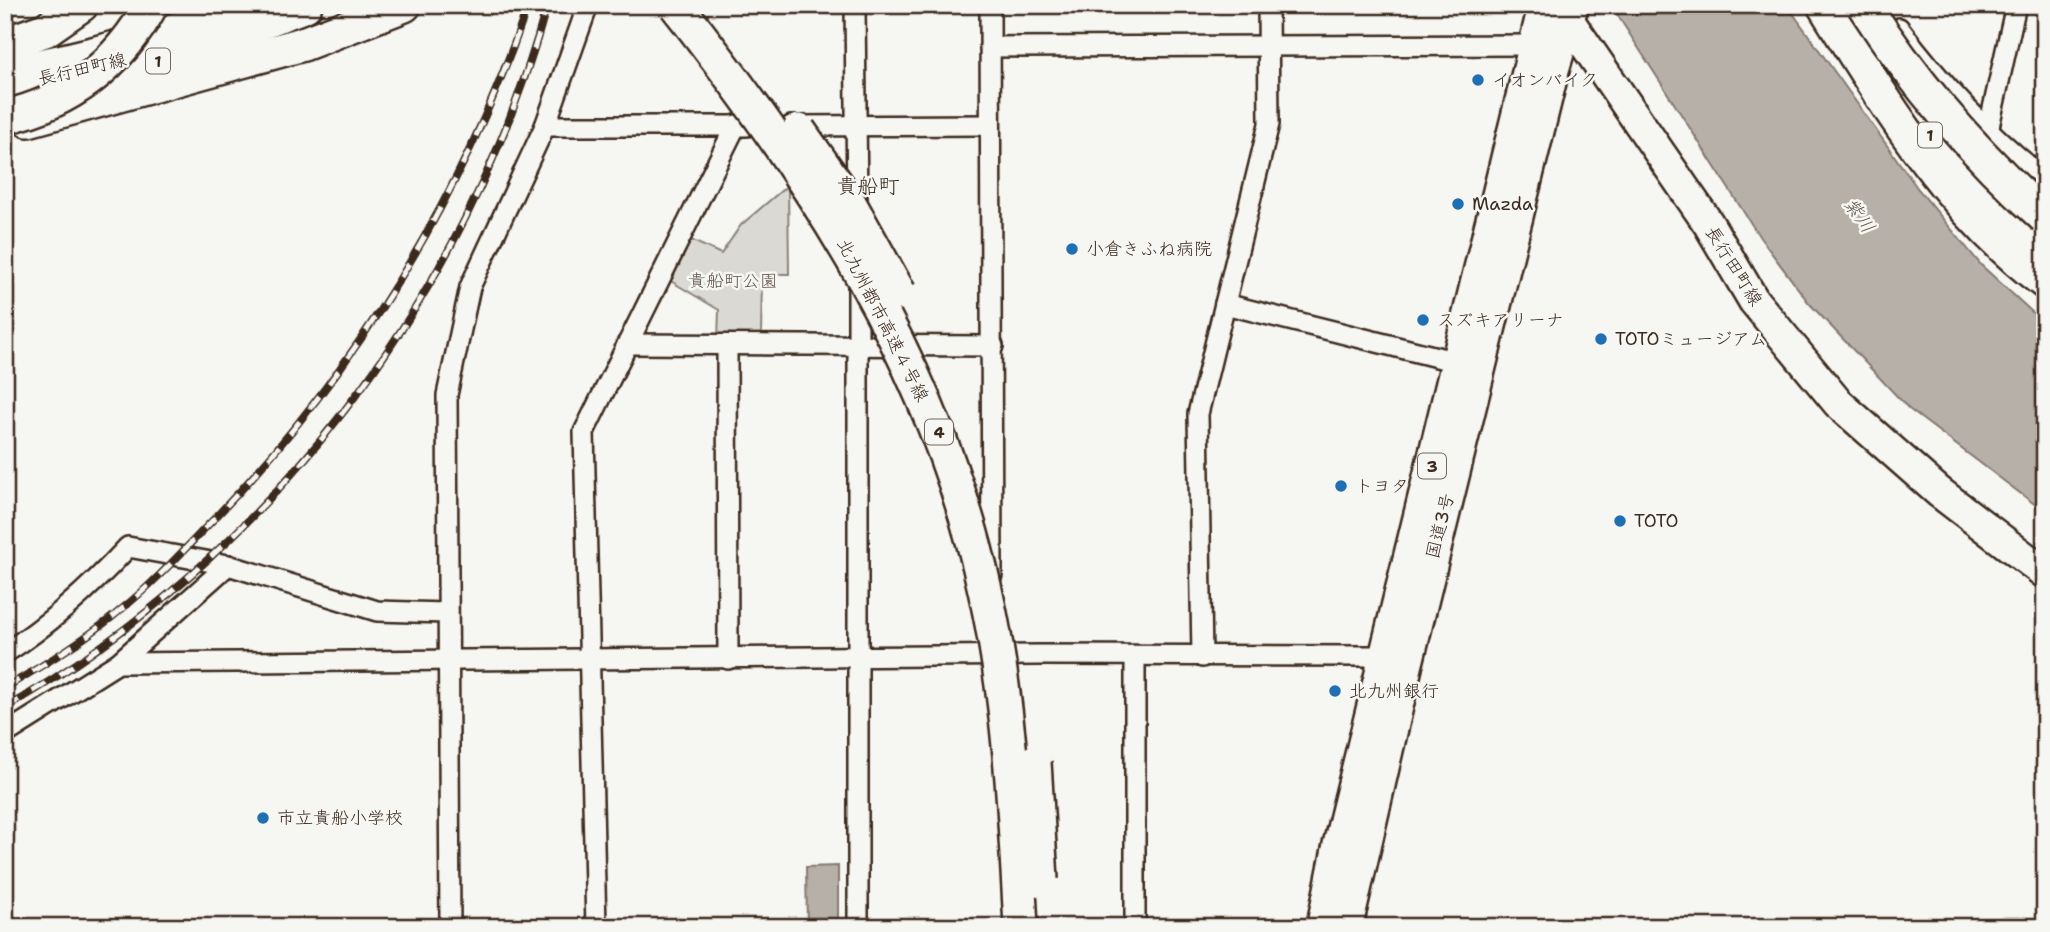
<svg xmlns="http://www.w3.org/2000/svg" width="2050" height="932" viewBox="0 0 2050 932" font-family="'Shantell Sans','Klee One',sans-serif">
  <style>
    .green { fill: #dad9d3; stroke: #8a8278; stroke-width: 2 }
    .water { fill: #b6b0a9; stroke: #857a71; stroke-width: 2 }
    .lines { fill: none; stroke-linecap: round; stroke-linejoin: round }
    .minor-casing { stroke: #3b2a1e; stroke-width: 24 }
    .tertiary-casing { stroke: #3b2a1e; stroke-width: 28 }
    .primary-casing { stroke: #3b2a1e; stroke-width: 35 }
    .trunk-casing { stroke: #3b2a1e; stroke-width: 37 }
    .motorway-casing { stroke: #3b2a1e; stroke-width: 38 }
    .minor { stroke: #f6f6f2; stroke-width: 19 }
    .tertiary { stroke: #f6f6f2; stroke-width: 23 }
    .primary { stroke: #f6f6f2; stroke-width: 30 }
    .trunk { stroke: #f6f6f2; stroke-width: 32 }
    .motorway { stroke: #f6f6f2; stroke-width: 33 }
    .rail-casing { stroke: #3b2a1e; stroke-width: 8 }
    .rail { stroke: #f6f6f2; stroke-width: 5; stroke-dasharray: 16; stroke-linecap: butt }
    .motorway-bridge-casing { stroke: #3b2a1e; stroke-width: 38; stroke-linecap: butt }
    .motorway-bridge { stroke: #f6f6f2; stroke-width: 33 }
    .poi-dot { fill: #1f6fb2; stroke: #f6f6f2; stroke-width: 2.5 }
    .labels { text-anchor: middle; stroke-width: 5; stroke-linejoin: round; paint-order: stroke }
    .shield { fill: #f6f6f2; stroke: #73675e; stroke-width: 2 }
    .shield-label { font-size: 16px; font-weight: bold; fill: #3b2a1e }
    .street-label { font-size: 18px; fill: #3b2a1e; stroke: #f6f6f2 }
    .poi-label { font-size: 18px; fill: #3b2a1e; stroke: #f6f6f2; text-anchor: start }
    .park-label { font-size: 18px; fill: #63564b; stroke: #f6f6f2 }
    .water-label { font-size: 19px; font-style: italic; fill: #605248; stroke: #f6f6f2 }
    .quarter-label { font-size: 21px; fill: #3b2a1e; stroke: #f6f6f2 }
  </style>
  <rect width="100%" height="100%" fill="#f6f6f2"/>
  <filter id="ink" filterUnits="userSpaceOnUse"><feTurbulence type="fractalNoise" baseFrequency=".0143" numOctaves="2"/><feDisplacementMap in="SourceGraphic" scale="14" xChannelSelector="R" yChannelSelector="G"/><feConvolveMatrix kernelMatrix="1 2 1 2 8 2 1 2 1" color-interpolation-filters="sRGB"/></filter>
  <g filter="url(#ink)">
    <polygon class="green" points="788,185 789,274 762,274 761,339 718,340 719,310 669,280 691,240 721,254 741,225"/>
    <g class="water">
      <polygon points="1611,5 1787,5 1918,189 1981,265 2045,324 2045,512 1909,409 1809,303 1761,239"/>
      <polygon points="838,866 838,927 807,927 806,867"/>
    </g>
    <g class="lines">
      <g class="minor-casing">
        <g id="minor">
          <polyline points="855,5 857,208"/>
          <polyline points="990,5 992,575"/>
          <path d="M1899,28C1941,84 1989,136 2045,179"/>
          <polyline points="990,47 1534,45"/>
          <polyline points="545,126 747,126"/>
          <polyline points="791,126 990,125"/>
          <polyline points="1986,140 2016,5"/>
          <polyline points="858,277 858,927"/>
          <polyline points="1225,304 1457,362"/>
          <polyline points="627,344 993,346"/>
          <polyline points="727,346 728,659"/>
          <path d="M5,653C52,623 90,588 128,547L228,565L377,611L446,613"/>
          <polyline points="1202,657 1198,414 1269,124 1268,5"/>
          <polyline points="118,663 228,565"/>
          <polyline points="5,734 118,663 1041,655 1370,656 1395,662"/>
          <polyline points="450,927 447,395 470,287 545,126 588,5"/>
          <polyline points="596,927 584,432 736,125"/>
          <polyline points="1135,927 1135,657"/>
        </g>
      </g>
      <g class="tertiary-casing">
        <polyline id="tertiary" points="1845,5 1878,52"/>
      </g>
      <g class="primary-casing">
        <polyline id="primary" points="1558,5 1708,223 1754,301 1838,403 1939,492 2045,573"/>
      </g>
      <g class="trunk-casing">
        <g id="trunk">
          <polyline points="1323,927 1339,847 1545,5"/>
          <polyline points="1346,927 1406,665 1553,68 1572,5"/>
        </g>
      </g>
      <g class="motorway-casing">
        <g id="motorway">
          <path d="M1824,5C1887,106 1949,210 2045,282"/>
          <polyline points="5,44 45,30 81,5"/>
          <polyline points="130,69 171,57 305,5"/>
          <path d="M5,73C87,58 165,37 241,5"/>
          <polyline points="5,98 61,88"/>
          <polyline points="28,120 303,44 404,5"/>
          <polyline points="1941,148 2045,249"/>
        </g>
      </g>
      <use href="#minor" class="minor"/>
      <use href="#tertiary" class="tertiary"/>
      <use href="#primary" class="primary"/>
      <use href="#trunk" class="trunk"/>
      <use href="#motorway" class="motorway"/>
      <g class="rail-casing">
        <g id="rail">
          <path d="M5,688C45,664 88,638 123,608C154,583 182,552 210,523C354,374 461,202 528,5"/>
          <path d="M5,708C269,557 467,298 547,5"/>
        </g>
      </g>
      <use href="#rail" class="rail"/>
      <g class="motorway-bridge-casing">
        <g id="motorway-bridge">
          <path d="M676,5C815,181 937,368 985,590C1010,700 1015,814 1021,927"/>
          <path d="M1864,5C1914,83 1976,155 2045,217"/>
          <path d="M5,117C71,102 119,64 151,5"/>
          <polyline points="799,131 848,201 899,293"/>
          <polyline points="1034,762 1041,880"/>
        </g>
      </g>
      <use href="#motorway-bridge" class="motorway-bridge"/>
    </g>
  </g>
  <g class="poi-dot">
    <circle cx="1478" cy="80" r="7"/>
    <circle cx="1458" cy="204" r="7"/>
    <circle cx="1072" cy="249" r="7"/>
    <circle cx="1423" cy="320" r="7"/>
    <circle cx="1601" cy="339" r="7"/>
    <circle cx="1341" cy="486" r="7"/>
    <circle cx="1620" cy="521" r="7"/>
    <circle cx="1335" cy="691" r="7"/>
    <circle cx="263" cy="818" r="7"/>
  </g>
  <g class="labels">
    <g class="shield">
      <rect x="146" y="48.5" width="24" height="25" rx="5"/>
      <rect x="1918" y="122.5" width="24" height="25" rx="5"/>
      <rect x="925" y="419.5" width="28" height="25" rx="5"/>
      <rect x="1418" y="453.5" width="28" height="25" rx="5"/>
    </g>
    <g class="shield-label">
      <text x="158" y="67">1</text>
      <text x="1930" y="141">1</text>
      <text x="939" y="438">4</text>
      <text x="1432" y="472">3</text>
    </g>
    <g class="street-label">
      <text transform="translate(82 69) rotate(-13)" y="6">長行田町線</text>
      <text transform="translate(1734 266) rotate(58)" y="6">長行田町線</text>
      <text transform="translate(883 320) rotate(63)" y="6">北九州都市高速４号線</text>
      <text transform="translate(1440 526) rotate(-76)" y="6">国道3号</text>
    </g>
    <g class="poi-label">
      <text x="1492" y="86">イオンバイク</text>
      <text x="1472" y="210">Mazda</text>
      <text x="1086" y="255">小倉きふね病院</text>
      <text x="1437" y="326">スズキアリーナ</text>
      <text x="1615" y="345">TOTOミュージアム</text>
      <text x="1355" y="492">トヨタ</text>
      <text x="1634" y="527">TOTO</text>
      <text x="1349" y="697">北九州銀行</text>
      <text x="277" y="824">市立貴船小学校</text>
    </g>
    <g class="park-label">
      <text x="733" y="287">貴船町公園</text>
    </g>
    <g class="water-label">
      <text transform="translate(1860 215) rotate(55)" y="7">紫川</text>
    </g>
    <g class="quarter-label">
      <text x="868" y="193">貴船町</text>
    </g>
  </g>
  <rect width="2050" height="932" fill="none" stroke="#f6f6f2" stroke-width="28"/>
  <rect x="14" y="14" width="2022" height="904" fill="none" stroke="#3b2a1e" stroke-width="2.5" filter="url(#ink)"/>
</svg>
